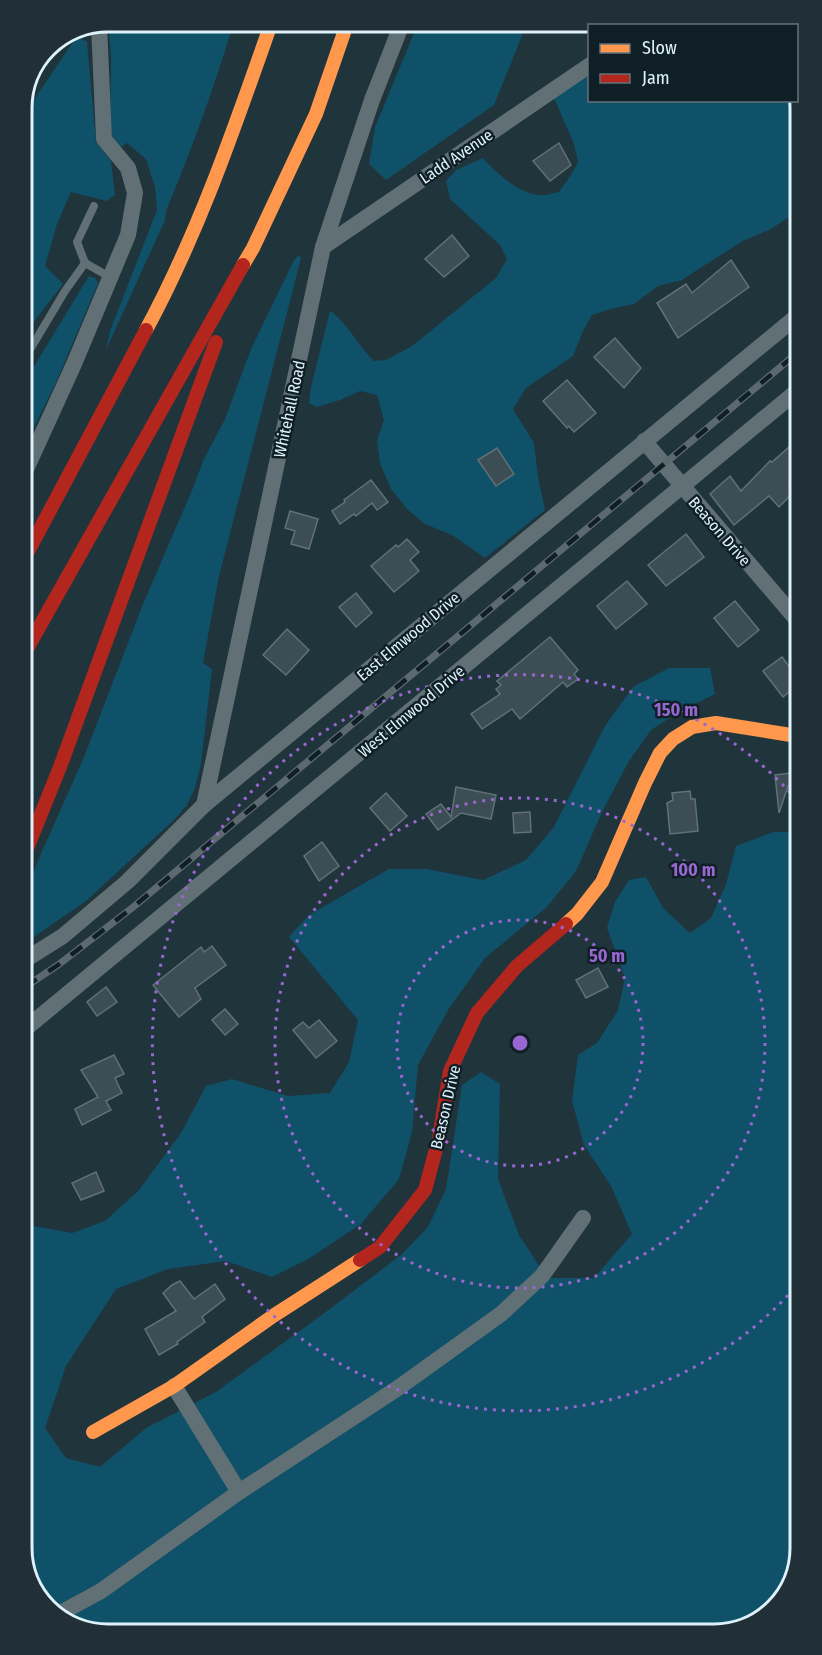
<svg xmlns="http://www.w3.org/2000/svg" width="822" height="1655" viewBox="0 0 822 1655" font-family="'Fira Sans Condensed',sans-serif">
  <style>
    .green { fill: #0f5168; fill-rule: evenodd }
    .building { fill: #3d4d54; stroke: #607178; stroke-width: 1.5 }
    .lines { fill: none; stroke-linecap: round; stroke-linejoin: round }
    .lane { stroke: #617075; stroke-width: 8 }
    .street { stroke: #617075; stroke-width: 16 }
    .slow { stroke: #ff974d; stroke-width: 14 }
    .jam { stroke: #b3261e; stroke-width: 14 }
    .rail-casing { stroke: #5c6a6f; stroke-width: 7 }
    .rail { stroke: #0f1f25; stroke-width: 4.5; stroke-dasharray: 14; stroke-linecap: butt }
    .ring { fill: none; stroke: #9967d1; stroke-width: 3; stroke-dasharray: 3 6 }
    .labels { text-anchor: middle; stroke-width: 5; stroke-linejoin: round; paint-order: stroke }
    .street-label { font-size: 16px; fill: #def2fb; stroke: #0f1f25 }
    .rim { fill: none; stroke: #def2fb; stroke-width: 3 }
    .centre { fill: #9967d1; stroke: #0f1f25; stroke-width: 3 }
    .ring-label { font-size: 18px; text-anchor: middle; font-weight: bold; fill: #9967d1; stroke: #0f1f25; stroke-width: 5; stroke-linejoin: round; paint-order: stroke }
  </style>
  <rect width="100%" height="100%" fill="#20343c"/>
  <g class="green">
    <path d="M108,21H234C215,86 192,148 166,211L165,220L106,350L110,331L157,210L155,187L146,159L127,143L121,147L113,137L110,126L111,57Z"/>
    <polygon points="419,21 528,21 494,105 386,180 369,164 375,127"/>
    <polygon points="77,36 87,42 96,142 111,161 115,195 107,201 71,192 57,224 45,266 63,284 22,337 21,119"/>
    <path d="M589,73L590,100L795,101V213L771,229L743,241L697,270L682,280L658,286L634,304L614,308L592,315L583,331L573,356L526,388L513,409L534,443L538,477L545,510L485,558L452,535L425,524L408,510L391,489L380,463L377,441L384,420L377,395L360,391L340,400L317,407L309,403L311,387L330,311C348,323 358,346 374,361L386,360L412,346L496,278L507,259L500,245L450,199L446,181L456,170L483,158C498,174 516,192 539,195C545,196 553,193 559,192L571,175L578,162L574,144L554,98ZM496,448L514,474L496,486L479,460Z"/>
    <polygon points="299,255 301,259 299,266 219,576 203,663 212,669 201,764 195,788 187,805 175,819 86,901 25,943 25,895 39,858 84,757 143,604 193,488 203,461 225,419 251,349 294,260"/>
    <polygon points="89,276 95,278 98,283 58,378 23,450 22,386"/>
    <polygon points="669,668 710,668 715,694 679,712 651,730 629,761 602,812 576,871 547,907 485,958 448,1010 418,1065 412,1132 399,1179 361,1224 310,1258 272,1277 226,1261 168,1269 116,1289 66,1366 45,1428 66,1458 100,1467 146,1428 216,1392 323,1314 401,1255 428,1227 446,1189 462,1085 481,1072 500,1084 498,1179 519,1235 547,1278 594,1278 632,1234 611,1186 584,1145 572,1101 578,1055 597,1043 618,1010 625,978 607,928 615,902 629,880 646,877 663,908 690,933 711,918 726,884 736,846 773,832 798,832 801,1548 786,1596 747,1628 101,1634 55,1616 27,1580 26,1220 34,1226 72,1233 105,1221 139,1190 181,1133 206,1086 232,1079 288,1096 330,1093 349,1062 358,1020 289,937 309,915 389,869 426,869 483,880 526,860 554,827 605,726 633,687"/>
  </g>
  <g class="building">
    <polygon points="559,143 571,165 550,181 533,161"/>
    <polygon points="452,235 469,256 444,277 425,259"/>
    <polygon points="731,260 749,287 678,338 657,303 686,284 692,293"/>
    <polygon points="615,338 641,368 624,388 594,357"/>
    <polygon points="567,380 596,413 574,432 569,426 567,428 543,401"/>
    <polygon points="796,441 796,478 789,485 794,492 779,507 769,496 734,525 710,494 730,476 741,491 770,461 772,462"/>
    <polygon points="497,448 514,474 496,486 478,460"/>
    <polygon points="371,480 388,502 377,510 372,503 356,516 354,514 340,524 332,511 345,502 344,500"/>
    <polygon points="290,511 318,519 309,549 291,544 295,531 285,528"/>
    <polygon points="686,534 704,557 666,586 648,565"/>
    <polygon points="407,539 419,552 410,560 419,571 394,592 371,566 396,545 398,547"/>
    <polygon points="627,581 647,604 616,629 597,606"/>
    <polygon points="356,593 372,613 356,627 339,607"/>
    <polygon points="735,601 759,630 738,647 714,618"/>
    <polygon points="287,629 309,650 286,675 263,655"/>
    <polygon points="550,637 578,670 574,674 578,679 567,687 563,682 520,719 512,709 482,729 471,714 500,694 496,689 501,685 497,681"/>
    <polygon points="782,657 797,677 797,686 783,697 763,671"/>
    <polygon points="798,772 798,785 788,786 779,813 775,775"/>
    <polygon points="456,787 496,795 491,819 461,813 438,830 426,814 441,804 451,817"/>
    <polygon points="690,791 691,799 695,799 698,831 670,834 667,803 673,800 672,793"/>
    <polygon points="386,793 407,816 390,831 370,808"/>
    <polygon points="530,812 531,832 514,833 513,813"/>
    <polygon points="322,842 339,866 319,881 304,856"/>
    <polygon points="212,946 226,965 195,988 201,999 179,1017 153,985 201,947 204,952"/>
    <polygon points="598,968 608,987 586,998 576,980"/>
    <polygon points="106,987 117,1002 97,1016 87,1002"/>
    <polygon points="225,1009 238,1024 225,1035 212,1020"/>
    <polygon points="319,1020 337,1041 316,1058 293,1030 303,1022 309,1028"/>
    <polygon points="114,1055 124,1074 115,1078 122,1093 106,1101 111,1110 82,1125 75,1109 98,1097 81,1070"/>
    <polygon points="96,1172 104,1191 81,1200 72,1183"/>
    <polygon points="180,1281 194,1299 215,1284 225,1299 202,1317 205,1322 177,1342 178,1344 159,1355 145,1329 176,1311 163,1293 172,1285"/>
  </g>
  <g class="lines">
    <g class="lane">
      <polyline points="85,263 77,242 94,206"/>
      <polyline points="85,263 110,277"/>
      <polyline points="22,363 65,291 85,263"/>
    </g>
    <g class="street">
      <polyline points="647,26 653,21"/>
      <polyline points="323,247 590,65"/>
      <polyline points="644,441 797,620"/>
      <polyline points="23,476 74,364 128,235 135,193 128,168 104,139 99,25"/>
      <polyline points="204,805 323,247 372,100 403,21"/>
      <polyline points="25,960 63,936 128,881 204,805 796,317"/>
      <polyline points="25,1029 796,392"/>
      <polyline points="174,1386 239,1492"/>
      <polyline points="55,1616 101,1591 239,1492 398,1388 501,1314 542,1276 583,1218"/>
    </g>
    <g class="slow">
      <polyline points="243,265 253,248 316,114 348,21"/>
      <path d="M146,330C199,232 235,126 272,21"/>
      <polyline points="566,924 577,914 602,882 645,783 660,753 673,739 692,727 716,723 797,736"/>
      <polyline points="93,1432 174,1386 273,1316 360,1260"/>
    </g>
    <g class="jam">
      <polyline points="23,561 146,330"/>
      <polyline points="24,654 243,265"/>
      <polyline points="24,856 60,767 216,342"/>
      <polyline points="360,1260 380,1247 425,1190 439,1138 450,1071 477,1013 517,966 566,924"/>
    </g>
    <g class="rail-casing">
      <polyline id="rail" points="25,987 58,965 132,908 796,354"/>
    </g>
    <use href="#rail" class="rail"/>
  </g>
  <g class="ring">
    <circle cx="520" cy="1043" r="123"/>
    <circle cx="520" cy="1043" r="245"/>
    <path d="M800 1282A368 368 0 1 1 796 799"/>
  </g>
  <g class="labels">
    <g class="street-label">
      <text transform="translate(456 156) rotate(-34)" y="6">Ladd Avenue</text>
      <text transform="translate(289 409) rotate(-78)" y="6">Whitehall Road</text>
      <text transform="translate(720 531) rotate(49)" y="6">Beason Drive</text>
      <text transform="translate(408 636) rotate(-40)" y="6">East Elmwood Drive</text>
      <text transform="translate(411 711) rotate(-40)" y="6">West Elmwood Drive</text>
      <text transform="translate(445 1107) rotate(-77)" y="6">Beason Drive</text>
    </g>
  </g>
  <path d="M0 0H822V1655H0ZM108 32H714A76 76 0 0 1 790 108V1548A76 76 0 0 1 714 1624H108A76 76 0 0 1 32 1548V108A76 76 0 0 1 108 32Z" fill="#203036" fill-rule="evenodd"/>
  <path class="rim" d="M108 32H714A76 76 0 0 1 790 108V1548A76 76 0 0 1 714 1624H108A76 76 0 0 1 32 1548V108A76 76 0 0 1 108 32Z"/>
  <circle cx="520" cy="1043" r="9" class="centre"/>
  <g class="ring-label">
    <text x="676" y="716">150 m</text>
    <text x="693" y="876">100 m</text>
    <text x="607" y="962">50 m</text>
  </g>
  <rect x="588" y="24" width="210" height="78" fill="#0f1f25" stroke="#62737b" stroke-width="1.5"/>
  <rect x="600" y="44" width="30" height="9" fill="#ff974d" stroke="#62737b" stroke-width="1.5"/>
  <text x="642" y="54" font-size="18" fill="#def2fb">Slow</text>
  <rect x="600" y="74" width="30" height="9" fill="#b3261e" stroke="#62737b" stroke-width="1.5"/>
  <text x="642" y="84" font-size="18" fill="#def2fb">Jam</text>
</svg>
